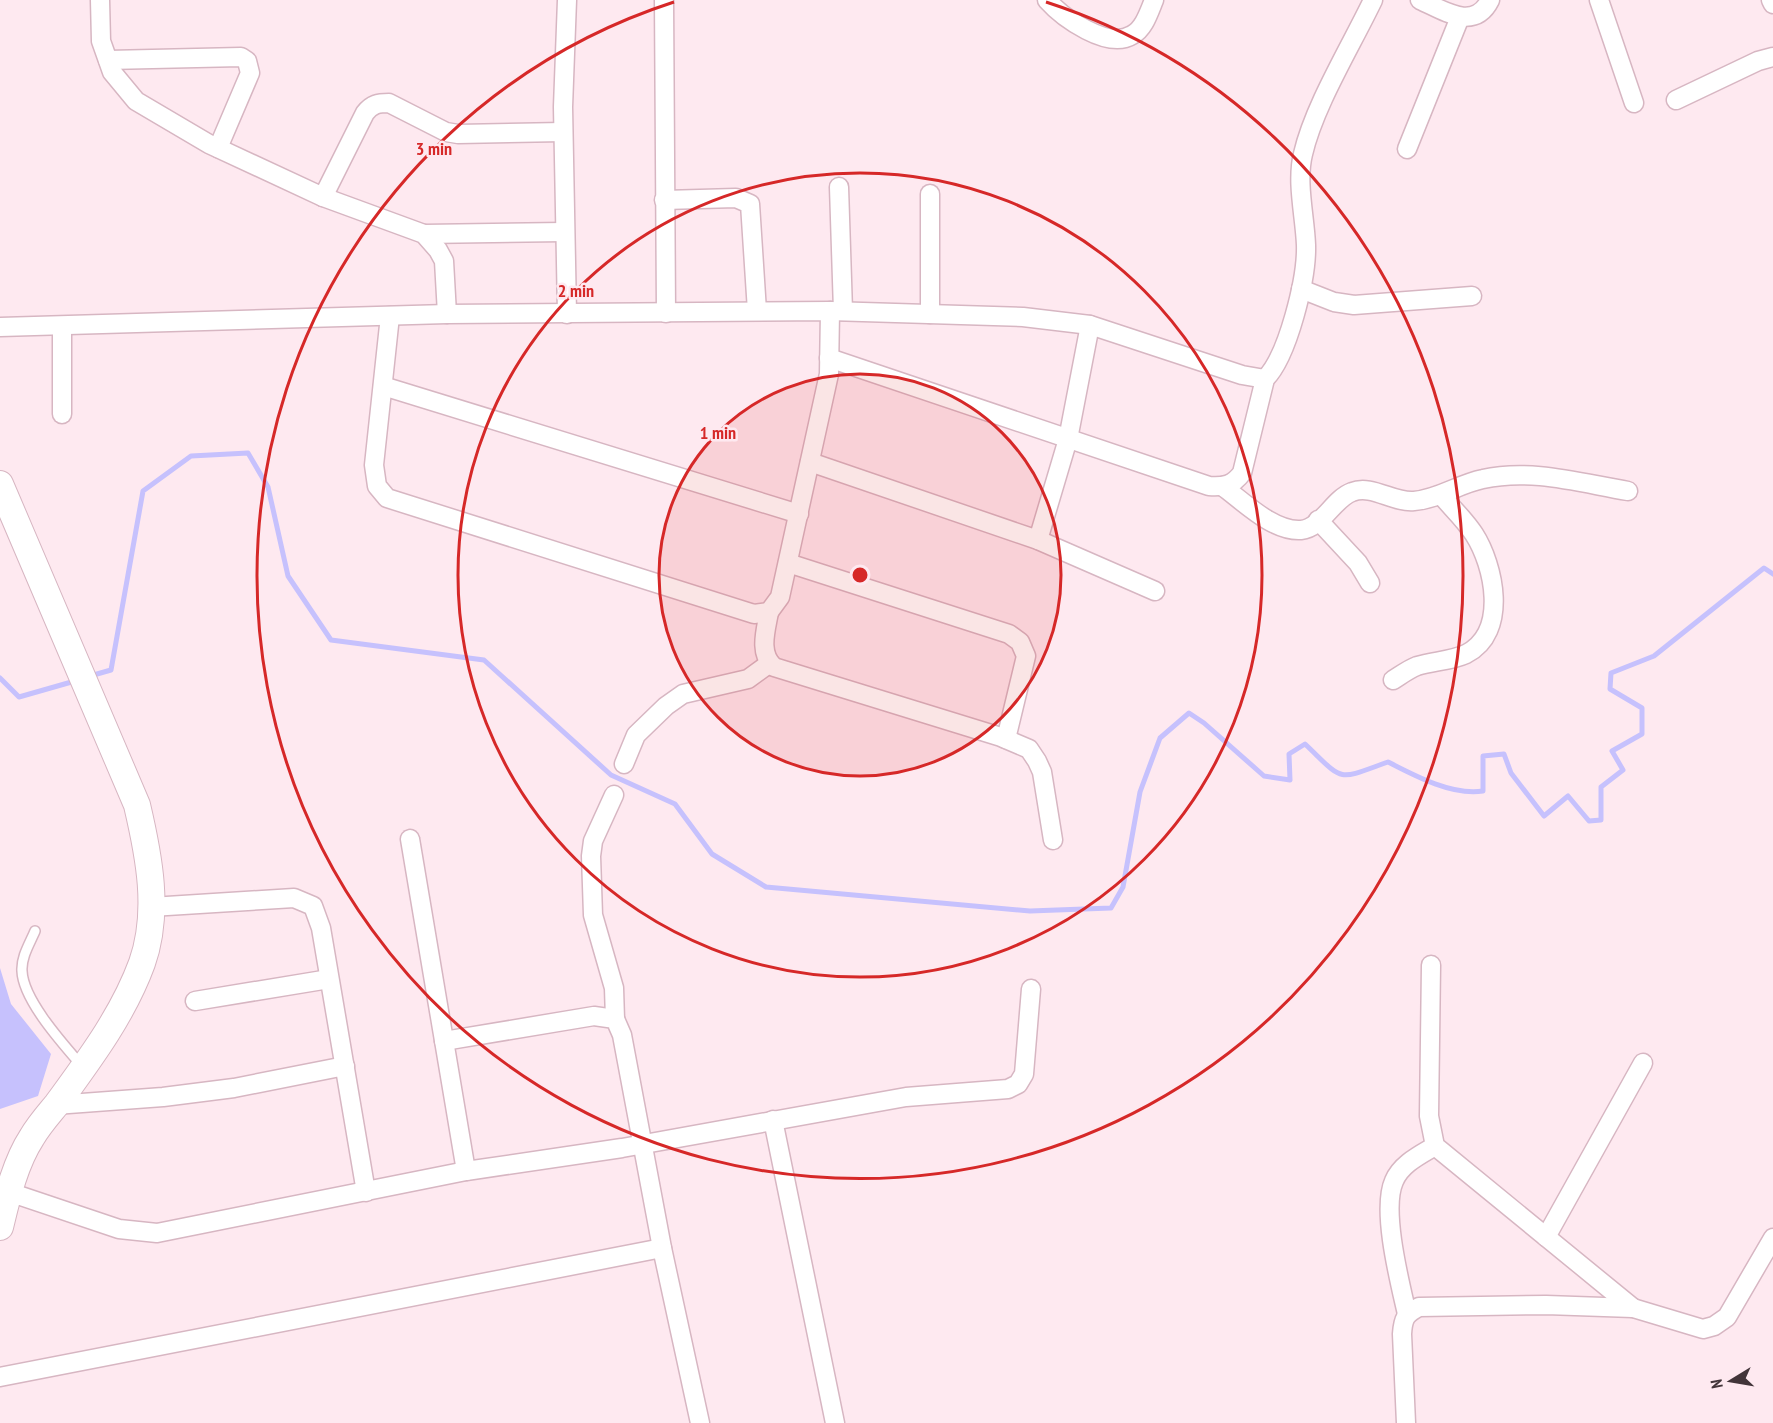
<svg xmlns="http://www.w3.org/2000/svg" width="1773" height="1423" viewBox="0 0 1773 1423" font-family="'PT Sans Narrow',sans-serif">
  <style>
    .water { fill: #c6c1fd }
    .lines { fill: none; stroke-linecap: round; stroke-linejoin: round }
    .stream { stroke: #c6c1fd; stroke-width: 5 }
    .lane-casing { stroke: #d7b6c2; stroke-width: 12 }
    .street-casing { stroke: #d7b6c2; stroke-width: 21 }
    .secondary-casing { stroke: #d7b6c2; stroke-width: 28 }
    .lane { stroke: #fff; stroke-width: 9 }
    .street { stroke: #fff; stroke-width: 18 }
    .secondary { stroke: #fff; stroke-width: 26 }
    .ring { fill: none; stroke: #d62828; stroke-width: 3 }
    .centre { fill: #d62828; stroke: #fee9f0; stroke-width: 3 }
    .ring-label { font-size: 18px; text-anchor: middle; font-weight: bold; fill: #d62828; stroke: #fee9f0; stroke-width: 5; stroke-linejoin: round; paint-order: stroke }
  </style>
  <rect width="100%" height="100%" fill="#fee9f0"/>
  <polygon class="water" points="0,968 11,1004 51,1054 38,1096 0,1109"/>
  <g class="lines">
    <g class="stream">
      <path d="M90,676L111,670L143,491L191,456L248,453L268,487L288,576L331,640L484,660L611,775L675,804L712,854L766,887L1030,911L1111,908L1123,887L1140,792L1160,738L1189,713L1204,723L1264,776L1290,780L1289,754L1305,744C1345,782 1335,781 1388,762C1415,776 1453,796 1483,791V756L1504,754L1511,773L1544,816L1568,796L1589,821L1601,820V787L1623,770L1612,751L1642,734V708L1610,689L1611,673L1654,656L1764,568L1773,574"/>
      <polyline points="0,678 19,697 75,681"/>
    </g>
    <g class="lane-casing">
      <path id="lane" d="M35,931C30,943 21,957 22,971C23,1000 63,1044 82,1066"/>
    </g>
    <g class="street-casing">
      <g id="street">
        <polyline points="100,0 101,41 112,72 136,101 209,144 323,197 424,234 438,250 444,261 447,314"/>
        <polyline points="664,0 666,313"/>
        <path d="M1047,0C1063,18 1108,50 1132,35C1144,29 1149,12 1154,0"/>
        <path d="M1420,0C1443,10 1474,32 1490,0"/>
        <polyline points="1599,0 1634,103"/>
        <polyline points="1771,0 1773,4"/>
        <polyline points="108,60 241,57 247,61 250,73 218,148"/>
        <polyline points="1676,100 1758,61 1773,57"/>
        <polyline points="1407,149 1460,17"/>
        <polyline points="839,187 843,311"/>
        <path d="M323,197L365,113C372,104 378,103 389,103L446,132L458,134L563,132"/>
        <polyline points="664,200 736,198 750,204 757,311"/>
        <polyline points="424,234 564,232"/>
        <polyline points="1301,289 1334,302 1354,305 1472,296"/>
        <polyline points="567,314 563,107 567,0"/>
        <polyline points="930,314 930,194"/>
        <polyline points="390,316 374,465 377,486 387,498 754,614 769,612 780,597 829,374 830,311"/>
        <polyline points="0,327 447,314 830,311 1023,317 1090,325 1242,375 1265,379"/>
        <path d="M829,358L1209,486C1225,487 1233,485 1242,473L1265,379C1288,356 1307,278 1306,245C1305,217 1296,182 1303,154C1314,106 1351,46 1373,0"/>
        <polyline points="383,386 799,514"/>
        <polyline points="62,414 62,327"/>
        <polyline points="810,462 1038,540 1155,591"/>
        <path d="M1222,486C1243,501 1273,532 1301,530C1322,528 1333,499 1352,492C1372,484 1393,503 1414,501C1439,499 1458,484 1483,479C1531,468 1580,483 1628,491"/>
        <polyline points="1318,520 1358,563 1370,583"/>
        <polyline points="1038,540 1068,439 1090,325"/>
        <polyline points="788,563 1009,634 1020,642 1026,656 1006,739"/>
        <path d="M769,612C766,630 758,653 774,667L1001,737L1029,749L1037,761L1042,772L1053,840"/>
        <path d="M1393,680C1401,675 1409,669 1417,666C1433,661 1451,661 1466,654C1509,632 1494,565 1474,534C1465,520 1452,508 1441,495"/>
        <polyline points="624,764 636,735 666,706 683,694 748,679 770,663"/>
        <polyline points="614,795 593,841 591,856 593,915 614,988 615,1019"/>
        <polyline points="410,839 466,1171"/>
        <polyline points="151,907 294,898 313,906 321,928 366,1192"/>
        <polyline points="1431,965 1429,1116 1435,1146 1633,1308"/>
        <polyline points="195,1001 329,979"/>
        <polyline points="444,1041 594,1016 615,1019 622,1035 662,1248 700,1423"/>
        <polyline points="55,1105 163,1097 234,1088 345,1066"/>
        <polyline points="773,1120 835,1423"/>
        <polyline points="0,1189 119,1229 157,1233 466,1171 622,1148 906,1097 1008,1089 1018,1084 1024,1074 1031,989"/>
        <polyline points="1546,1237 1643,1063"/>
        <path d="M1407,1314C1400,1283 1381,1210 1394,1181C1401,1164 1420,1155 1435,1146"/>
        <polyline points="0,1377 662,1248"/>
        <path d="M1406,1423L1402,1334C1403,1319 1405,1314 1419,1307L1546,1305L1633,1308L1703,1329L1714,1326L1727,1317L1773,1238"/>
      </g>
    </g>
    <g class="secondary-casing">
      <path id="secondary" d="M0,484L137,805C149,856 160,912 142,963C123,1015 89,1060 57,1104C48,1115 39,1125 32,1137C15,1163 7,1198 0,1227"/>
    </g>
    <use href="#lane" class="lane"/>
    <use href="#street" class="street"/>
    <use href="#secondary" class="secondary"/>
  </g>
  <circle cx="860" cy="575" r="201" fill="#d62828" fill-opacity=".12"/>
  <g class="ring">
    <circle cx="860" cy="575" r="201"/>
    <circle cx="860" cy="575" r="402"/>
    <path d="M1046 2A603 603 0 1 1 674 2"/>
  </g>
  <circle cx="860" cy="575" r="9" class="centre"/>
  <g class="ring-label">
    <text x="434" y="155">3 min</text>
    <text x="576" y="297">2 min</text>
    <text x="718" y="439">1 min</text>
  </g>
  <g transform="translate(1731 1381) rotate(259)" stroke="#fee9f0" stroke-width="4.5" paint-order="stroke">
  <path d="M0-4.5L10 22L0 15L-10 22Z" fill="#423439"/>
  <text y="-9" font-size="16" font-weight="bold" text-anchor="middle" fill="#423439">N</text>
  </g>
</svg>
